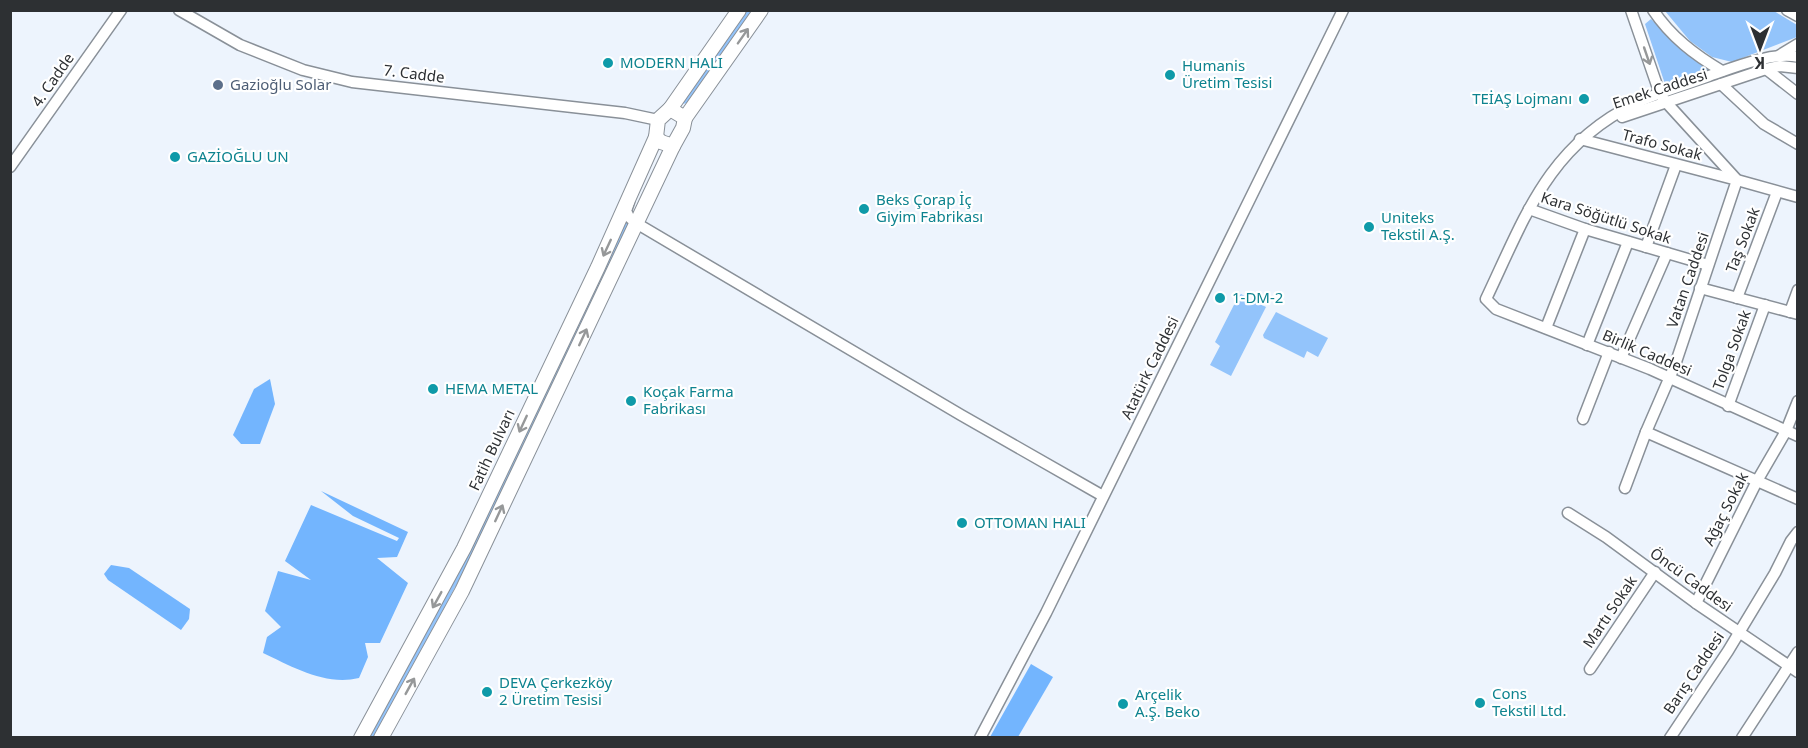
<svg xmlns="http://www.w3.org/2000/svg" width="1808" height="748" viewBox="0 0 1808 748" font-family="'Noto Sans',sans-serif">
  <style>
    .green { fill: #93c4fb }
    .forest { fill: #73b5fe }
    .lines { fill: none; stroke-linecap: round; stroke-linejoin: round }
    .minor-casing { stroke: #899098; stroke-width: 13 }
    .major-casing { stroke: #899098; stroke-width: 16 }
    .minor { stroke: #fff; stroke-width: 10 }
    .major { stroke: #fff; stroke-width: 14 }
    .oneway { stroke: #969899 }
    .culture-dot { fill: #0f9aa8; stroke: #fff; stroke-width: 2 }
    .service-dot { fill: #5c6f8a; stroke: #fff; stroke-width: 2 }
    .labels { text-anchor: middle; stroke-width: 4.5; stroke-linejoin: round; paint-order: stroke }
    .culture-label { font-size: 15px; fill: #0d838f; stroke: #fff; text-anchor: start }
    .street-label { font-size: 15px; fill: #2d3033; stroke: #fff }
    .service-label { font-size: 15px; fill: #4e5e75; stroke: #fff; text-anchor: start }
  </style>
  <rect width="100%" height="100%" fill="#edf4fd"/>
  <g class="green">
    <polygon points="744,11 754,11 688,103 681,104"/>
    <polygon points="1665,11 1774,11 1797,25 1797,37 1732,62 1712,57 1690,41"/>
    <polygon points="1651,19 1682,49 1711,69 1666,87 1645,24"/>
    <polygon points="625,216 631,225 489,522 377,737 365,738"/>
    <polygon points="1241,294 1266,307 1231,376 1210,365 1220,346 1215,342 1238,297"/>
    <polygon points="1276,312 1328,338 1318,357 1307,351 1304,358 1264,338 1263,335"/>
  </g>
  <g class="forest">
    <polygon points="270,379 275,404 260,444 241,444 233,435 254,389"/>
    <path d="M321,491L408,532L397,557L377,558L408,583L380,643H365L368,657L359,678C325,686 293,667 263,653L267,637L281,627L265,611L278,571L311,580L285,561L311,505L397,541L399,538L353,516Z"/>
    <polygon points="111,565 129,568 190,609 189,619 181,630 108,580 104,574"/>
    <polygon points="1031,664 1053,677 1018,737 990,737"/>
  </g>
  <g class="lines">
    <g class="minor-casing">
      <g id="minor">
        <polyline points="179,10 240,45 303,70 352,82 625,113 658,120"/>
        <polyline points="1631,10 1660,94 1665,101 1737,180 1798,197"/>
        <path d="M1653,10C1671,37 1695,55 1722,71"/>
        <polyline points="1787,10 1798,16"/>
        <polyline points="1780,55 1798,44"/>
        <path d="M1798,57C1774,51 1732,68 1709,76C1685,85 1659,92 1636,103C1548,146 1525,217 1486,299L1496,309L1650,369L1798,436"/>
        <polyline points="1766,69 1798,94"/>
        <polyline points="1721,84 1764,124 1798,144"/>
        <polyline points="1622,117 1766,69 1780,66 1798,68"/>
        <polyline points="1580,139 1737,180 1675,365 1646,432 1625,488"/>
        <polyline points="10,167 121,10"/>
        <polyline points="629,202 626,211 629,217 636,223 961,415 1103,496"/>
        <polyline points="1529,209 1585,229 1708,265"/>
        <polyline points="1646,247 1676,165"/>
        <polyline points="1700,288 1798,314"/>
        <polyline points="1737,298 1777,192"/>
        <polyline points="1790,312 1798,290"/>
        <polyline points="1546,328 1585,229"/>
        <polyline points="1587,345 1628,242"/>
        <polyline points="1621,358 1667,253"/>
        <polyline points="1728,406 1765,305"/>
        <polyline points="1583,419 1609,352"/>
        <polyline points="1646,432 1798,499"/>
        <polyline points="1568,513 1606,537 1696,603 1798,672"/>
        <polyline points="1696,603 1757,481 1786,431 1798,401"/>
        <polyline points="1590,669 1655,572"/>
        <polyline points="980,738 1046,613 1343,10"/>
        <polyline points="1670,738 1728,651 1775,573 1791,541 1798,532"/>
        <polyline points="1742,738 1798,652"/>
      </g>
    </g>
    <g class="major-casing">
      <g id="major">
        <polyline points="670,109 739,10"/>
        <polygon points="670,109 685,118 683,128 673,146 661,142 656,137 658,120"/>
        <polyline points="685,118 761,10"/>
        <polyline points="361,738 464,548 598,267 656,137"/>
        <polyline points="381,738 462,591 673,146"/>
      </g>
    </g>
    <use href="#minor" class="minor"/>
    <use href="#major" class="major"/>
  </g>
  <defs><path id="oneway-shaft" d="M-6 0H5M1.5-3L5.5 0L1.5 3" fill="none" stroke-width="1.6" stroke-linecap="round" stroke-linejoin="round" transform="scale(1.5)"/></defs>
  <g class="oneway">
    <use href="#oneway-shaft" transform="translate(743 36) rotate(-55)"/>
    <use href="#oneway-shaft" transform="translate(1647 56) rotate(71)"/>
    <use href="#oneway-shaft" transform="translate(607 248) rotate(115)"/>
    <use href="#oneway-shaft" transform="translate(583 337) rotate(-65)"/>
    <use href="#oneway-shaft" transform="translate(523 424) rotate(115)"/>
    <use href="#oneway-shaft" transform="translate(499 513) rotate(-65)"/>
    <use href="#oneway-shaft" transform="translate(437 600) rotate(119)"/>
    <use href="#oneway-shaft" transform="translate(410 686) rotate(-61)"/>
  </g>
  <g class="culture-dot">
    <circle cx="608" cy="63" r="6"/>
    <circle cx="1170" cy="75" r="6"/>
    <circle cx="1584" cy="99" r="6"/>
    <circle cx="175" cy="157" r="6"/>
    <circle cx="864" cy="209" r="6"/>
    <circle cx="1369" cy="227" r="6"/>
    <circle cx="1220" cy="298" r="6"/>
    <circle cx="433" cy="389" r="6"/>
    <circle cx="631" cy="401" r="6"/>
    <circle cx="962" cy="523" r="6"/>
    <circle cx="487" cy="692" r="6"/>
    <circle cx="1480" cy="703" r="6"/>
    <circle cx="1123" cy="704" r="6"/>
  </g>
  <circle class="service-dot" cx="218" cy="85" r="6"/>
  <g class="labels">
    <g class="culture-label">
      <text x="620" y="68">MODERN HALI</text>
      <text x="1182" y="71">Humanis<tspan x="1182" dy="17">Üretim Tesisi</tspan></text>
      <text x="1572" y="104" text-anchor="end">TEİAŞ Lojmanı</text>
      <text x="187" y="162">GAZİOĞLU UN</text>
      <text x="876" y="205">Beks Çorap İç<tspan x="876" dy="17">Giyim Fabrikası</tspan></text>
      <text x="1381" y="223">Uniteks<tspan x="1381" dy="17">Tekstil A.Ş.</tspan></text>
      <text x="1232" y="303">1-DM-2</text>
      <text x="445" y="394">HEMA METAL</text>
      <text x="643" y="397">Koçak Farma<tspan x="643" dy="17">Fabrikası</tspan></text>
      <text x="974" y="528">OTTOMAN HALI</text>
      <text x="499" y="688">DEVA Çerkezköy<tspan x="499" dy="17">2 Üretim Tesisi</tspan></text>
      <text x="1492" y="699">Cons<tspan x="1492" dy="17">Tekstil Ltd.</tspan></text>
      <text x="1135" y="700">Arçelik<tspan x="1135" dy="17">A.Ş. Beko</tspan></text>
    </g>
    <g class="street-label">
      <text transform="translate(414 74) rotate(7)" y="5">7. Cadde</text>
      <text transform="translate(53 80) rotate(-55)" y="5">4. Cadde</text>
      <text transform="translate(1660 89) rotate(-18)" y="5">Emek Caddesi</text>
      <text transform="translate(1662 145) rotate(15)" y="5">Trafo Sokak</text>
      <text transform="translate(1606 218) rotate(18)" y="5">Kara Söğütlü Sokak</text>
      <text transform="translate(1743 240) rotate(-69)" y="5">Taş Sokak</text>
      <text transform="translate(1688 280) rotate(-71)" y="5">Vatan Caddesi</text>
      <text transform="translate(1732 350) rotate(-70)" y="5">Tolga Sokak</text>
      <text transform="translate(1647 353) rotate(23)" y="5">Birlik Caddesi</text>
      <text transform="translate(1150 368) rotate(-64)" y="5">Atatürk Caddesi</text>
      <text transform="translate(492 450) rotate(-65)" y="5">Fatih Bulvarı</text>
      <text transform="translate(1726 509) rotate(-63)" y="5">Ağaç Sokak</text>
      <text transform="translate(1691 580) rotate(36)" y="5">Öncü Caddesi</text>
      <text transform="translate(1610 612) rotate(-56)" y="5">Martı Sokak</text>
      <text transform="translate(1694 673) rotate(-56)" y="5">Barış Caddesi</text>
    </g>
    <g class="service-label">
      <text x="230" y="90">Gazioğlu Solar</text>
    </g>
  </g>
  <rect width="1808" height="748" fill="none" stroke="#2d3033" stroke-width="24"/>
  <g transform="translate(1760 48) rotate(180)" stroke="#ffffff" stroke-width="4.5" paint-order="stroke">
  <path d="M0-4.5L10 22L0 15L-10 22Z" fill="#2d3033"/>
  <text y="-9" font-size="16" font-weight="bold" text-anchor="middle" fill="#2d3033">K</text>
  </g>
</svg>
